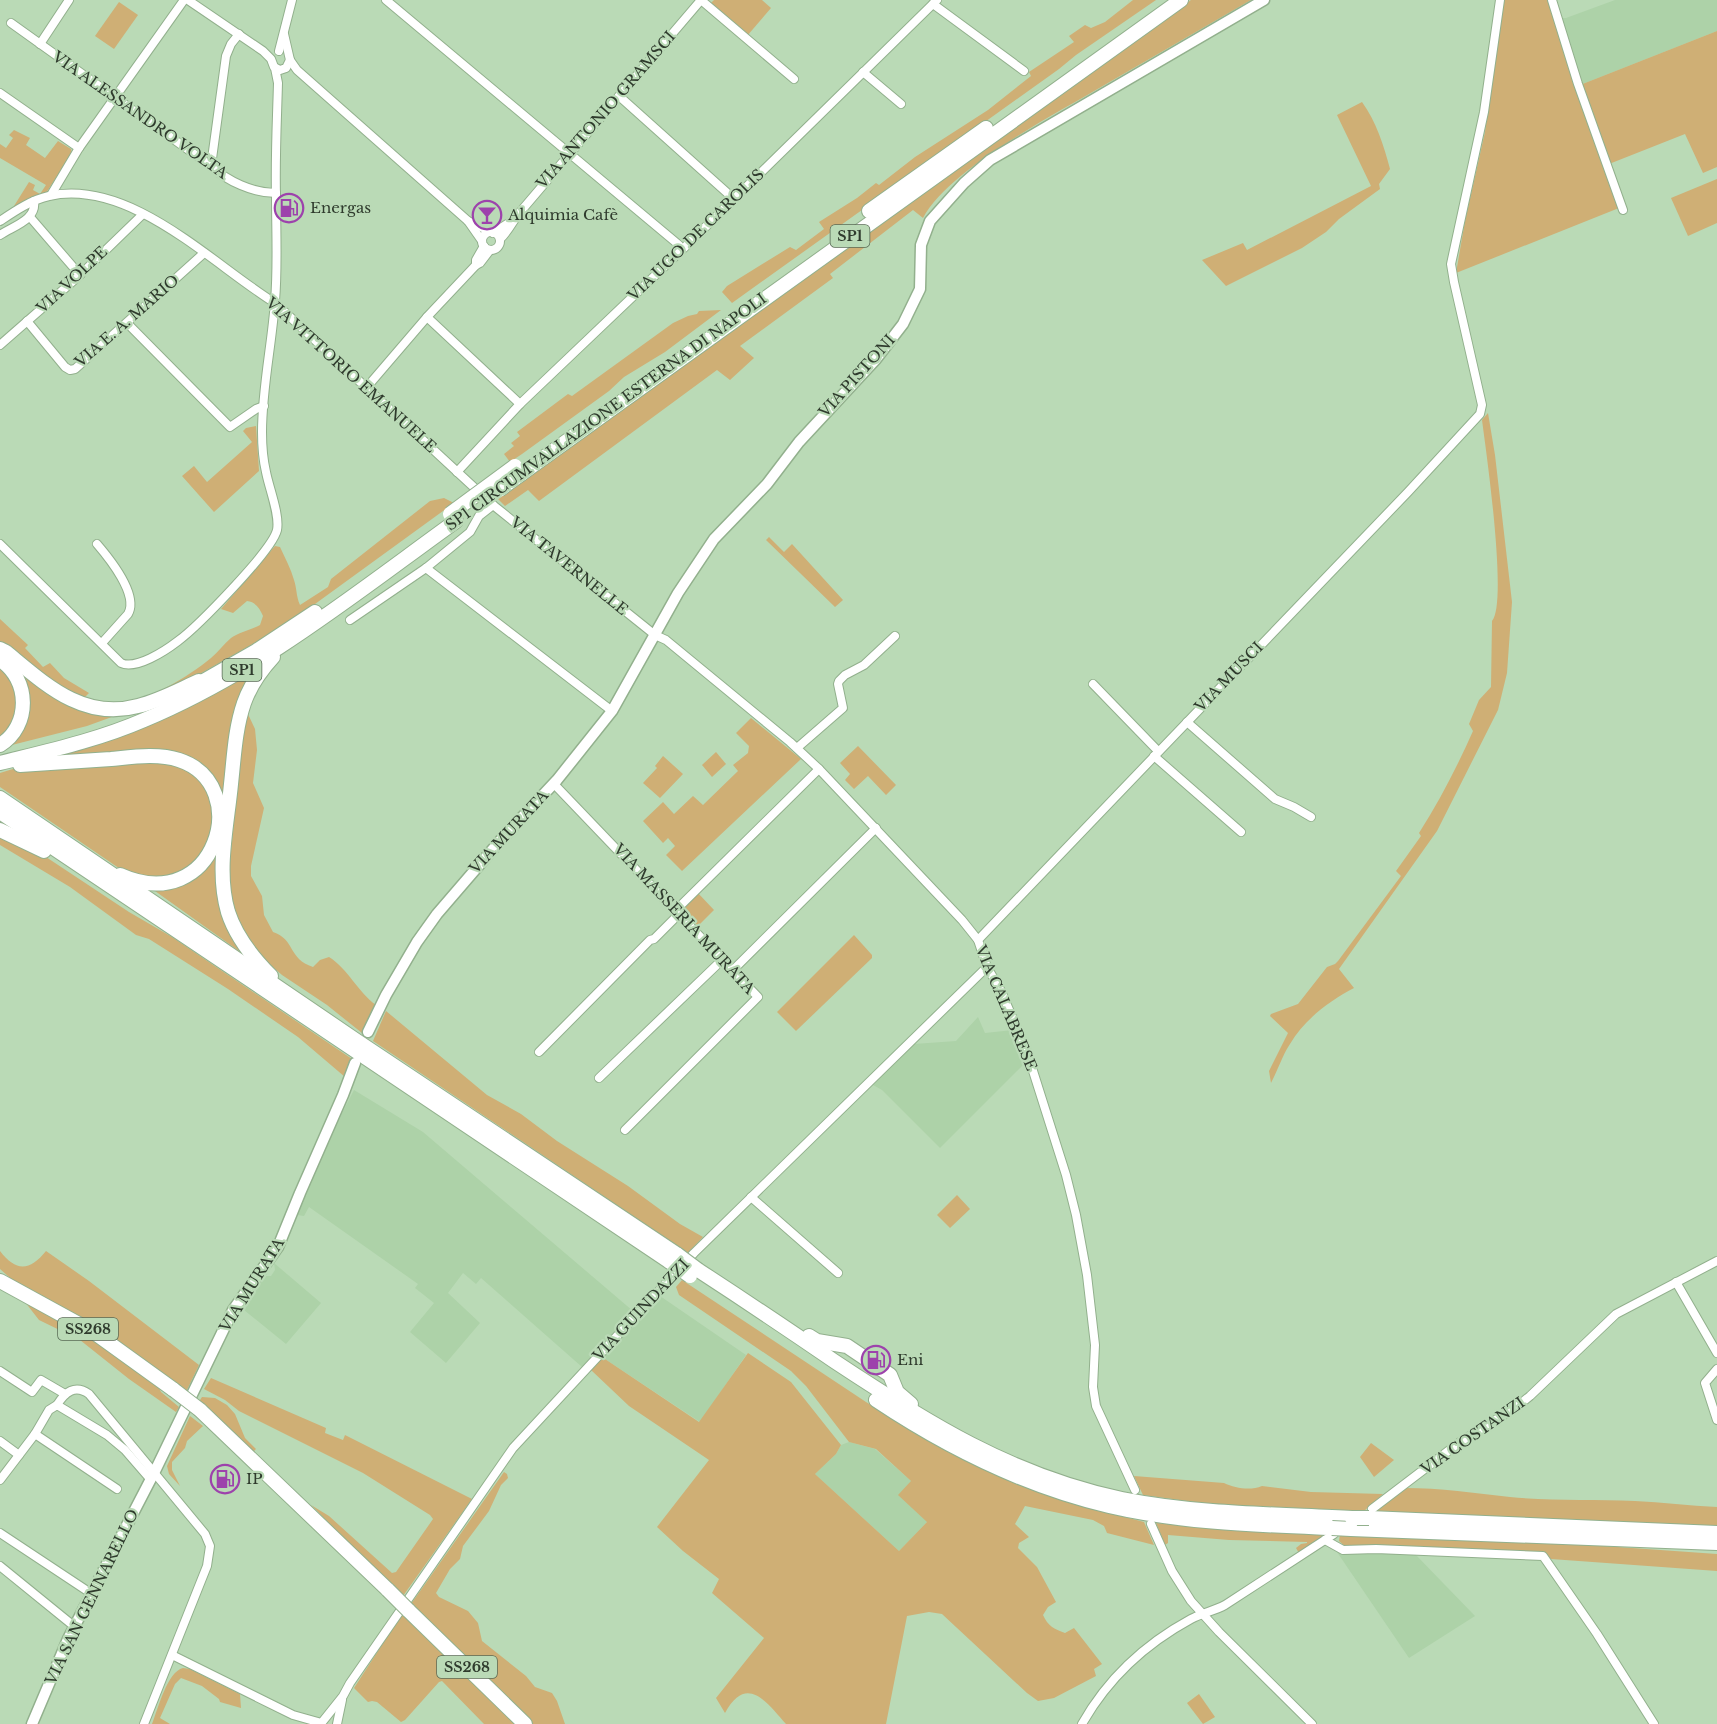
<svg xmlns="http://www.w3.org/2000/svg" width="1717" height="1724" viewBox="0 0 1717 1724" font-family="'Libre Baskerville',serif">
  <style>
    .built { fill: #add2a8 }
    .green { fill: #cfaf75 }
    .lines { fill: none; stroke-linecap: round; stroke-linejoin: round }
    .street-casing { stroke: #92b08d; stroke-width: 10 }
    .secondary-casing { stroke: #92b08d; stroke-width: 13 }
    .highway-casing { stroke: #92b08d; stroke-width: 16 }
    .street { stroke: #fff; stroke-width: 8 }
    .secondary { stroke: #fff; stroke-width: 10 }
    .highway { stroke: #fff; stroke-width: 14 }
    .highway-bridge-casing { stroke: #92b08d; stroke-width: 16; stroke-linecap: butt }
    .highway-bridge { stroke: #fff; stroke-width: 14 }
    .labels { text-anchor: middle; stroke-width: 4.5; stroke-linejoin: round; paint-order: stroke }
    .shield { fill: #badab6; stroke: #596b56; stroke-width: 1.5 }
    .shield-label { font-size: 14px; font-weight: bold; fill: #2f3b2d }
    .street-label { font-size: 15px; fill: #2f3b2d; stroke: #badab6 }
    .poi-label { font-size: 15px; fill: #2f3b2d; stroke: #badab6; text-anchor: start }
  </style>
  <rect width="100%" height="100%" fill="#badab6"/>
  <g class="built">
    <polygon points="1615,0 1717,0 1717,31 1580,85 1561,18 1566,18"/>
    <polygon points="978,1017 985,1033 1013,1030 1025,1063 940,1148 882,1090 873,1085 914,1044 956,1041"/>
    <polygon points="354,1090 423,1132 633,1311 582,1367 481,1278 476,1284 463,1273 448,1293 480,1323 446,1363 410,1332 434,1303 415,1288 418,1284 309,1207 304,1216 297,1215 327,1142"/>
    <polygon points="274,1263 321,1303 286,1344 244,1310 265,1276 271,1276 275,1270"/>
    <polygon points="660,1296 746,1355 700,1422 602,1357"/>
    <polygon points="849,1442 875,1449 911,1481 927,1522 899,1551 815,1474 836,1454 841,1445"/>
    <polygon points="1337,1552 1414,1553 1475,1616 1409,1658"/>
  </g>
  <g class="green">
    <polygon points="714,0 762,0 771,8 747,36 710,4"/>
    <polygon points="1133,0 1156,0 1076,55 1059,69 732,303 722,292 727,286 790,247 796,250 824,229 819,222 857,198 876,183 879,185 915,157 988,110 1031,76 1029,72 1074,42 1069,36 1085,25 1091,28 1105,22"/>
    <path d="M1191,0H1251C1201,29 1151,58 1101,87C1052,116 949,169 923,218L913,210L830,274L833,278L740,346L754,358L730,380L717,370L539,501L528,490L505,506L498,499L818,266Z"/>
    <polygon points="1501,0 1549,0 1581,105 1619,208 1456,273 1465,221 1485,132"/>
    <polygon points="119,2 138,15 114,49 95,36"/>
    <polygon points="1717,31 1717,167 1703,173 1685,134 1609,164 1580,85"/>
    <path d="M1362,102C1376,121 1384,146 1390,169L1379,184L1380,189L1339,219L1326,232L1302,248L1226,286L1202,260L1243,243L1247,250L1371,186L1337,115Z"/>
    <polygon points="14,130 30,138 26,145 45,158 58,141 71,149 72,153 46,193 14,209 14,206 29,182 35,185 33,190 40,194 46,185 0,158 0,144 6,148 13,138 9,135"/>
    <polygon points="1717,179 1717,223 1688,236 1671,198"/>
    <polygon points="721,310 665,352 624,377 609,391 522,454 510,462 504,454 514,446 511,443 520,436 517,432 568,394 572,396 673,323 688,316 697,314 699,311"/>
    <path d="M1488,413L1495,455L1512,602L1507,673L1498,710L1437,831L1339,969L1354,988C1329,1001 1304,1020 1290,1044C1282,1056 1278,1070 1271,1083L1269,1071L1288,1033L1270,1016L1271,1014L1298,1004L1327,967L1335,964L1338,961L1401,876L1396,871L1421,836L1419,833C1440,800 1457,767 1473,731L1469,724L1479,700L1491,687L1492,621C1508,603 1486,450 1482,420Z"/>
    <polygon points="256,426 259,471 214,512 182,476 194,466 207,482 252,442 243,431 246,428"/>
    <path d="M444,498L454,503L304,612L274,632L180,685L141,702L114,706L95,704L78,699L62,691L0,644V619L28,645L25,648L43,667L50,663L64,678L89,693L85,697C120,720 183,681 211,658C218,652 224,644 231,638C239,632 251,630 260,625L263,616C260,609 256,602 247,601L233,613L221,609L275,546L280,547C285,558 291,569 294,580C297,589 296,596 300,605L328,587L331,579L430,501Z"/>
    <polygon points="769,537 784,552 792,544 843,600 835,607 766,540"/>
    <polygon points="3,654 28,673 120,714 87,726 4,747 24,716"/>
    <polygon points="264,663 250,686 222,883 253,961 148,886 205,867 220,800 181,758 38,760"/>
    <polygon points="0,664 13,678 20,712 0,741"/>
    <path d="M247,712L255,729L257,750L253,783L264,808L251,866V876L262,896L264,915L273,932C295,939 288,959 313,967L320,960L329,957C348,969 358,992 376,1005L362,1033L327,1005L282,975L258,954L237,917L232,897L229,872L243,730Z"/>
    <polygon points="751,718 801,759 682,871 666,855 675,846 668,838 663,843 643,821 663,802 674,814 693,796 703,805 738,771 733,765 748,753 749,746 736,733"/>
    <polygon points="858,746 896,785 886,795 868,776 854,789 845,780 850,774 840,763"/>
    <polygon points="716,752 726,764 712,777 702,765"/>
    <polygon points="663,756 683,774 660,798 643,783 657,768 655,766"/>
    <polygon points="158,760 181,766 201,781 209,795 215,819 202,857 169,879 129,875 0,787 0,773 16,768"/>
    <polygon points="0,835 43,855 129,912 172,937 352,1059 345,1077 298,1037 228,989 149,939 136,935 70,887 0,845"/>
    <polygon points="697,892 714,910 698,926 681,909"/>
    <polygon points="854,935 872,955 872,958 796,1031 777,1012"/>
    <polygon points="386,1011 487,1095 521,1114 557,1141 628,1186 680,1224 703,1237 688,1253 373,1041"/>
    <polygon points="957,1195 970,1209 950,1228 937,1215"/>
    <path d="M0,1251C16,1272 30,1271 46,1251L89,1281L199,1365L186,1392L17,1284L0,1269Z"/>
    <path d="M682,1280L866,1402L952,1454L1012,1482L1068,1502L1144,1522L1154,1545L1107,1533L1104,1526L1093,1520L1025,1506L1015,1524L1029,1537L1019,1543L1018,1548L1037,1567L1056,1602L1048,1607L1043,1615C1048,1626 1054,1629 1065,1633L1074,1628L1102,1664L1094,1669L1096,1676L1054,1698L1038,1701L1027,1693L942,1614L929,1612L907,1616L886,1724H786C767,1703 747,1673 725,1713L716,1698L764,1638L712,1593L719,1579L683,1551L657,1527L709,1460L629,1406L591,1370L602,1357L699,1422L748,1353L791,1382L841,1445L836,1454L815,1474L899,1551L927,1522L898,1495L911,1481L876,1449L849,1442L806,1386L791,1371L679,1295L676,1287Z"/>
    <polygon points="25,1302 94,1340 157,1384 161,1392 179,1407 176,1412 129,1379 80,1340 39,1320"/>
    <polygon points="211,1378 326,1428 325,1433 343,1440 345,1435 472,1499 403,1596 311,1505 329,1516 392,1573 396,1572 433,1519 430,1515 363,1473 239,1411 225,1400 204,1389"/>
    <polygon points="202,1397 215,1398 227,1405 235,1414 245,1438 256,1449 253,1452 198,1403"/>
    <polygon points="190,1416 203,1426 187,1441 185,1448 172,1462 172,1470 180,1486 169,1474 167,1466"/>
    <polygon points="1371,1443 1394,1460 1374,1477 1360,1457"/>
    <polygon points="504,1472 507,1474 508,1478 501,1485 489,1511 463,1546 460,1559 450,1569 436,1593 439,1597 468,1611 478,1623 482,1641 526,1676 535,1687 552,1693 557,1701 565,1724 533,1724 411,1604"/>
    <path d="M1134,1476L1224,1483C1235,1488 1250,1491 1262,1486L1311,1492L1383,1494L1364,1511L1209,1504L1143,1495Z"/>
    <path d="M1405,1488C1440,1488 1475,1493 1510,1497C1552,1501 1593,1499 1635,1501C1662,1502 1689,1506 1717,1507V1529L1374,1512Z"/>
    <polygon points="1156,1523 1252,1531 1330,1534 1300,1555 1296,1548 1301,1544 1307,1543 1307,1542 1229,1540 1168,1535 1168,1543 1165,1545"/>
    <polygon points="1340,1534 1547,1542 1717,1554 1717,1571 1551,1559 1546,1553 1537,1552 1347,1548 1339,1541"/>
    <polygon points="402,1614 516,1724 484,1724 442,1681 439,1682 405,1720 401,1722 377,1702 372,1701 368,1702 354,1688"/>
    <path d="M183,1668L190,1669L240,1694L241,1708L220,1702L219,1699L202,1686L181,1678L175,1684L160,1718L170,1724H152C158,1709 167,1672 183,1668Z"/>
    <polygon points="1199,1694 1215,1717 1203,1724 1187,1703"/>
  </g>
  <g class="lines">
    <g class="street-casing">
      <g id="street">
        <polyline points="188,0 263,51 271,59 274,67 280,70 286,68 290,60 284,34"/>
        <polyline points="386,0 679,245"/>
        <polyline points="701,0 794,79"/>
        <polyline points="1552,0 1578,84 1623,210"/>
        <polyline points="933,4 1024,71"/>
        <path d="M11,23L211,166C227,181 253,193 276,193"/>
        <polyline points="40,44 69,0"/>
        <polyline points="279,51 292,0"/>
        <polyline points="290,60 297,70 468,221 482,241"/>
        <polyline points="863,72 901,104"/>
        <polyline points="0,93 79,148"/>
        <polyline points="619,96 734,199"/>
        <polyline points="211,166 226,56 231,44 239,34"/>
        <polyline points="51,195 79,148 184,0"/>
        <polyline points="30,217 80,275"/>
        <path d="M0,221C15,211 31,200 49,196C130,178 212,264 275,303L493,505L655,635L666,640L790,742L819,769L962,920L978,940L987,967L1001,991L1027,1052L1066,1175L1076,1215L1087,1275L1095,1345L1093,1387L1096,1406L1135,1490"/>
        <polyline points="468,221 491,232"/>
        <circle cx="491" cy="241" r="9"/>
        <polyline points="493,233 512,221"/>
        <path d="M0,235C13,226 37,220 34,201"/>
        <path d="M500,239C509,231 513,220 521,211L701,0"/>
        <polyline points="476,265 476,260 484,246"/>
        <polyline points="427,317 520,404"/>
        <polyline points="27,321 65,367 70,370 75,369 204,253"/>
        <polyline points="127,323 230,427 256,409 264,406"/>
        <polyline points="0,345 80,275 143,214"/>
        <polyline points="367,387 427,317 476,265 480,263 490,250"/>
        <polyline points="457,472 520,404 686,246 937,0"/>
        <path d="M0,544L121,663C136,670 165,651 178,641C197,627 272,551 277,530C280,515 269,488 266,472C263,459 262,445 262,432C262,388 272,344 275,301C278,266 276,231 276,196C275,158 277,120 278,83L275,68"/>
        <path d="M97,544C109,558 139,595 128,614L102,643"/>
        <polyline points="426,568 612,711"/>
        <polyline points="350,620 426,568 470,532 479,516 493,505"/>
        <polyline points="1093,684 1158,751"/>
        <polyline points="1187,722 1275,799 1294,807 1311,817"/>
        <polyline points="797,748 843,708 838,684 839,681 845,675 864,665 895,636"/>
        <polyline points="1154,756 1241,832"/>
        <polyline points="554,784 758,997 625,1130"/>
        <polyline points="676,910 819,769"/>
        <polyline points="978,940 1408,492 1480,414 1482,405 1454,282 1451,264 1484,112 1500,0"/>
        <polyline points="733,970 876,828"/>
        <polyline points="539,1052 650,940 654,939 680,913"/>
        <polyline points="599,1078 723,959"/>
        <polyline points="751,1197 838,1273"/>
        <polyline points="1676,1282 1717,1353"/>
        <polyline points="1717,1369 1705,1383 1717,1420"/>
        <polyline points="0,1371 32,1392 41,1380 65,1394"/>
        <path d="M57,1405C65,1392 75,1384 89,1394L205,1534L210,1546L207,1566L144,1724"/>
        <polyline points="35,1434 117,1489"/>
        <polyline points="0,1441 19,1455"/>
        <polyline points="0,1480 35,1434 49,1410 57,1405 107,1435 125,1450 151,1480"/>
        <polyline points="1372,1509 1460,1442 1515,1408 1530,1396 1616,1314 1717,1261"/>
        <polyline points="1151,1524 1172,1571 1191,1601 1219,1632 1312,1724"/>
        <polyline points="0,1533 92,1594"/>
        <polyline points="1325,1540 1343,1550 1376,1549 1543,1556 1597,1634 1654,1724"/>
        <polyline points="0,1566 75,1627"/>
        <polyline points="172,1655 293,1715 318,1722"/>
        <polyline points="323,1721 343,1696 350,1683 513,1448 694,1253 987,967"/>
        <polyline points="337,1724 342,1700"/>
        <path d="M1082,1724C1108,1678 1145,1644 1191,1619C1202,1613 1214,1611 1225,1605L1334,1534"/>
      </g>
    </g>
    <g class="secondary-casing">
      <g id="secondary">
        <polyline points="368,1032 386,995 417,942 437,914 499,842 557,780 612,711 678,593 714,539 767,484 799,442 876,359 903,324 920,289 921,245 930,221 964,183 990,160 1264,0"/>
        <polyline points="32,1724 68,1639 155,1471 233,1310 278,1247 300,1193 343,1095 355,1063"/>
      </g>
    </g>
    <g class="highway-casing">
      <g id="highway">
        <polyline points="869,211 986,128"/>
        <polyline points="521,474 1181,0"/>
        <path d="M0,649L6,652C45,684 83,721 138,706C159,701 179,690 199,681"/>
        <path d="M0,660C30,679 31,726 0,745"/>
        <polyline points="193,687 256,651 315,612"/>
        <path d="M0,763C48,751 98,740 144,720C259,672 356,593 456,521"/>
        <path d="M20,765C50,763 81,761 111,759C132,757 158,753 179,760C255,785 216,918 120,875"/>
        <polyline points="0,798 357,1041 678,1255"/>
        <polyline points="0,812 670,1262"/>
        <polyline points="0,830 44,851"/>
        <path d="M271,976C253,958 236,937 228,912C216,871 227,826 231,784C234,757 235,729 244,703C250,686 261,670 273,657"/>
        <path d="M698,1270C744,1300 789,1330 834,1361C926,1422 1012,1476 1122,1499C1198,1514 1275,1514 1352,1518"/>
        <polyline points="0,1281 95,1333 174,1390"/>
        <polyline points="809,1336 817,1341 847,1346 890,1375 897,1392 911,1404"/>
        <path d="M876,1400C948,1448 1024,1486 1109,1506C1181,1523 1257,1525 1332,1528"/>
        <polyline points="200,1410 388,1590"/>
        <polyline points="1369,1518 1717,1533"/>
        <polyline points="1351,1529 1717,1543"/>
        <polyline points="408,1610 525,1724"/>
      </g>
    </g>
    <use href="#street" class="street"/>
    <use href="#secondary" class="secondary"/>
    <use href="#highway" class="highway"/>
    <g class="highway-bridge-casing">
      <g id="highway-bridge">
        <polyline points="499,490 521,474"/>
        <polyline points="450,514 515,466"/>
        <polyline points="678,1255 698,1270"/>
        <polyline points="670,1262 690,1276"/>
        <polyline points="174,1390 200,1410"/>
        <polyline points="1352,1518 1369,1518"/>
        <polyline points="1332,1528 1351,1529"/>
        <polyline points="388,1590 408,1610"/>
      </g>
    </g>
    <use href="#highway-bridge" class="highway-bridge"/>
  </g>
  <defs>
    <g id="fuel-ring" transform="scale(1.5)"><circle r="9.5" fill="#badab6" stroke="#9d42ac" stroke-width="1.5"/><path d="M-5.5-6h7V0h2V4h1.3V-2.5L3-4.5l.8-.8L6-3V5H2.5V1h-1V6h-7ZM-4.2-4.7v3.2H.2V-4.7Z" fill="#9d42ac"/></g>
    <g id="bar-ring" transform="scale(1.5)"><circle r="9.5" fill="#badab6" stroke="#9d42ac" stroke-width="1.5"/><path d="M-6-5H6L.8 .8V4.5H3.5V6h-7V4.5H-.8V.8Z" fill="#9d42ac"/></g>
  </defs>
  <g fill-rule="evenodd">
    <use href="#fuel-ring" x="289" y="208"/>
    <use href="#bar-ring" x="487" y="215"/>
    <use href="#fuel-ring" x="876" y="1360"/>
    <use href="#fuel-ring" x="225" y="1479"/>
  </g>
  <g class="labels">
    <g class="shield">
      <rect x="830.5" y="225" width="39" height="22" rx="4.5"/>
      <rect x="222.5" y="659" width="39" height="22" rx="4.5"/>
      <rect x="58" y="1318" width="60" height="22" rx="4.5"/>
      <rect x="437" y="1656" width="60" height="22" rx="4.5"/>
    </g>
    <g class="shield-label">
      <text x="850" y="241">SP1</text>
      <text x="242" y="675">SP1</text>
      <text x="88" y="1334">SS268</text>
      <text x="467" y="1672">SS268</text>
    </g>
    <g class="street-label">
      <text transform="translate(606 110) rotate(-49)" y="5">VIA ANTONIO GRAMSCI</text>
      <text transform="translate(140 115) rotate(35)" y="5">VIA ALESSANDRO VOLTA</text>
      <text transform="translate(696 235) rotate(-44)" y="5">VIA UGO DE CAROLIS</text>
      <text transform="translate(72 280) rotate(-43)" y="5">VIA VOLPE</text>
      <text transform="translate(127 321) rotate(-41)" y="5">VIA E. A. MARIO</text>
      <text transform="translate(351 375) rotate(42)" y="5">VIA VITTORIO EMANUELE</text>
      <text transform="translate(857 376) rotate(-48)" y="5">VIA PISTONI</text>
      <text transform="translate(606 412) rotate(-36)" y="5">SP1 CIRCUMVALLAZIONE ESTERNA DI NAPOLI</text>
      <text transform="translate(569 566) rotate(39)" y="5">VIA TAVERNELLE</text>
      <text transform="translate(1229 677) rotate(-46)" y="5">VIA MUSCI</text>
      <text transform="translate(509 832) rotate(-47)" y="5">VIA MURATA</text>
      <text transform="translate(684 919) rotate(47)" y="5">VIA MASSERIA MURATA</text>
      <text transform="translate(1006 1008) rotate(67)" y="5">VIA CALABRESE</text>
      <text transform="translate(252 1285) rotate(-58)" y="5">VIA MURATA</text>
      <text transform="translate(641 1310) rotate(-47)" y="5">VIA GUINDAZZI</text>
      <text transform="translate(1473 1436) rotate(-35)" y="5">VIA COSTANZI</text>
      <text transform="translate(92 1597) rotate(-64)" y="5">VIA SAN GENNARELLO</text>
    </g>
    <g class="poi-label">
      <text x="310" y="213">Energas</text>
      <text x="508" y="220">Alquimia Cafè</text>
      <text x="897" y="1365">Eni</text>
      <text x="246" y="1484">IP</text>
    </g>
  </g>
</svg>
